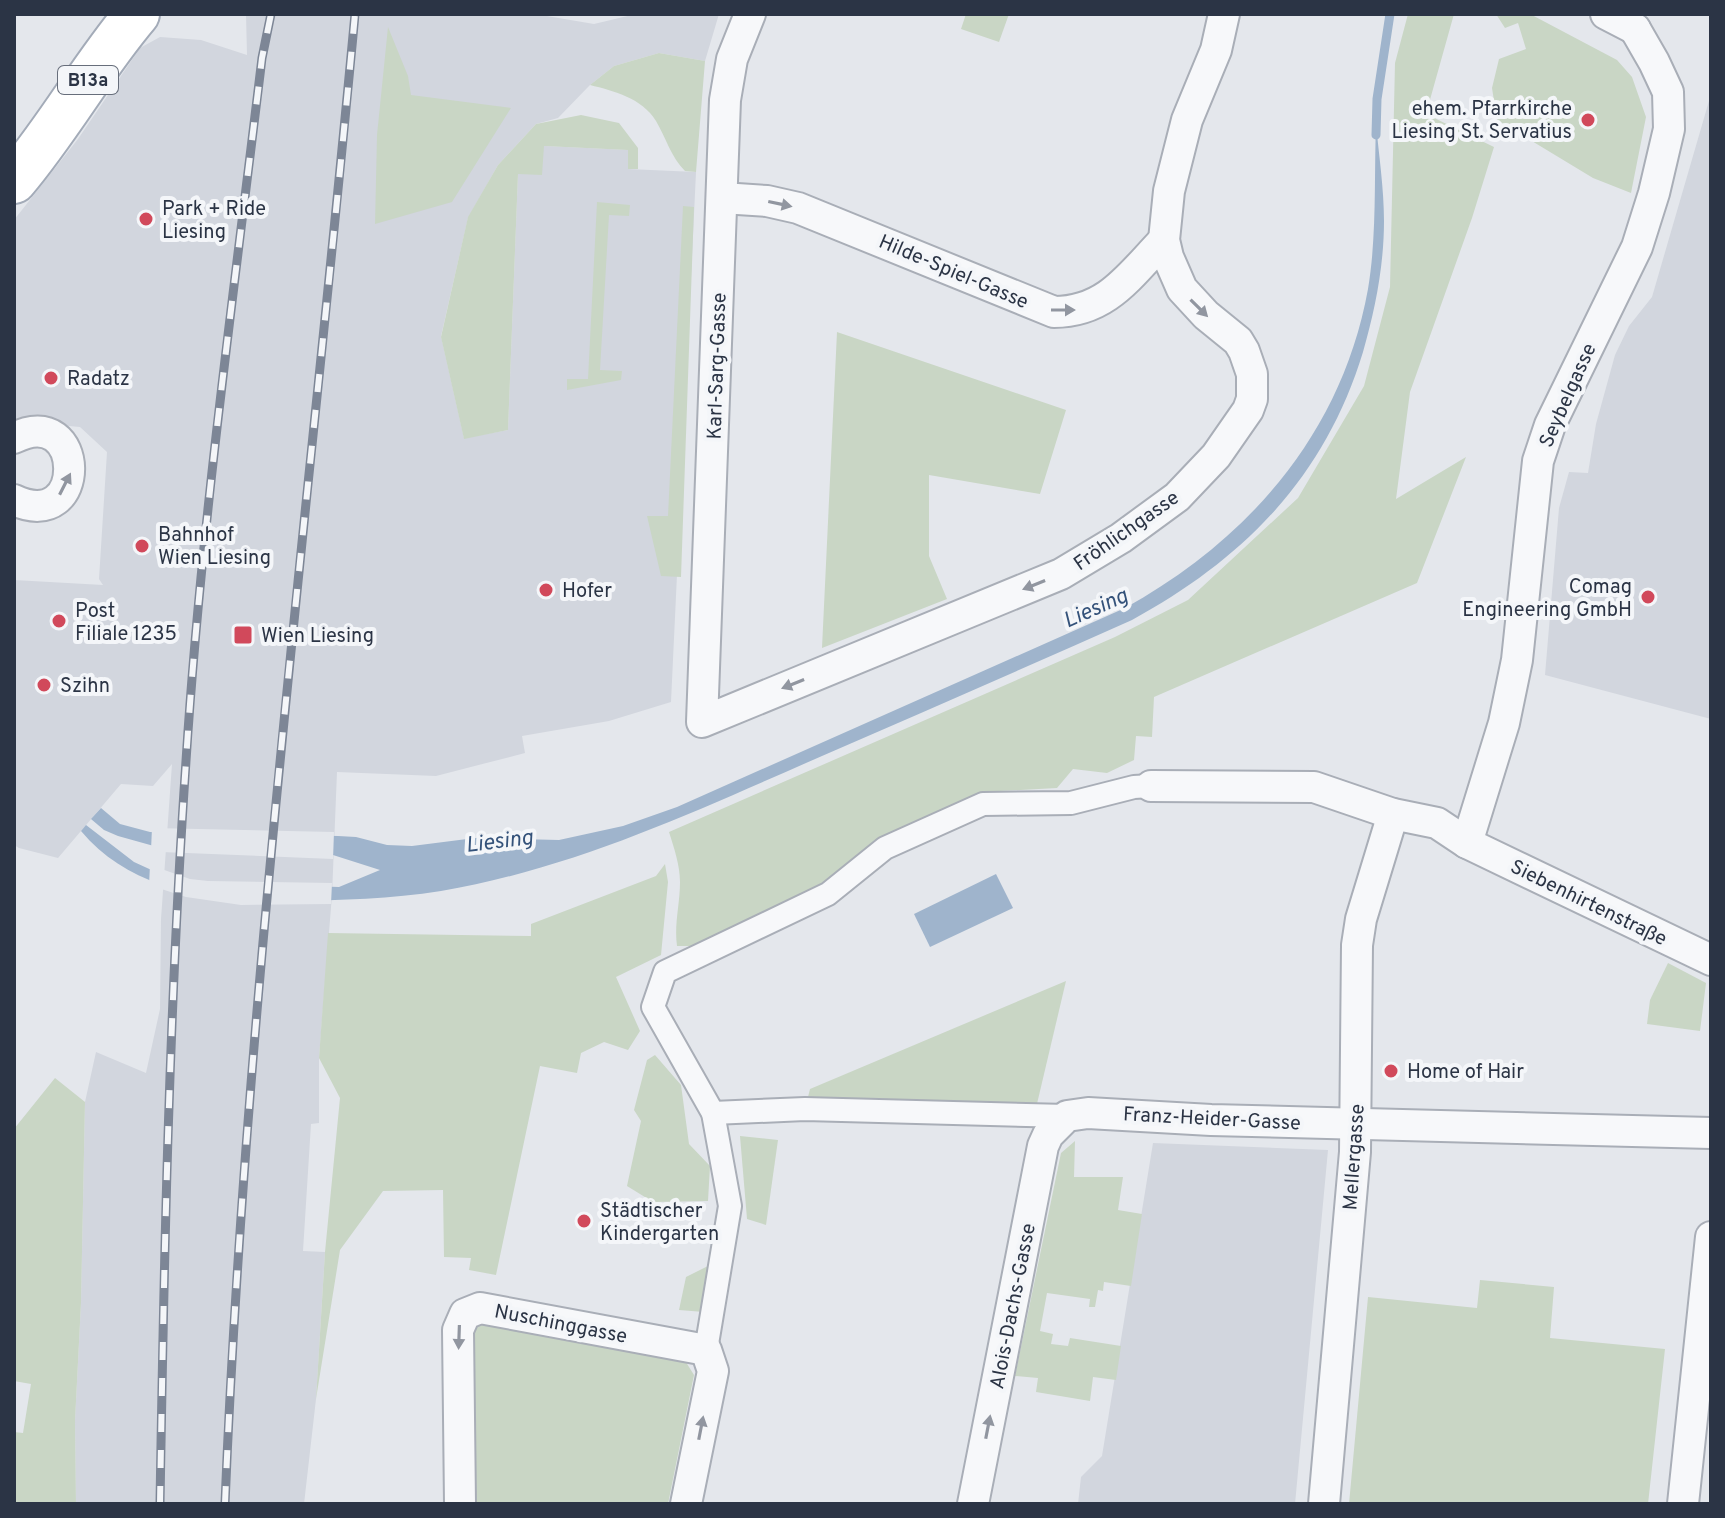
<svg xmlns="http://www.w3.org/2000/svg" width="1725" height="1518" viewBox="0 0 1725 1518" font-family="Overpass,sans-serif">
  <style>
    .built { fill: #d2d6de }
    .green { fill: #c9d6c5 }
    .water { fill: #9fb4cc }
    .pier { fill: #e4e7ec }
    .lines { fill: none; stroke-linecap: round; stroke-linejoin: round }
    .stream { stroke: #9fb4cc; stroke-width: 9 }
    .pedestrian-casing { stroke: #a9aeb7; stroke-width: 26 }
    .minor-casing { stroke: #a9aeb7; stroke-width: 34 }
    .primary-casing { stroke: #a3abb8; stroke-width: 48 }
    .pedestrian { stroke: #f7f8fa; stroke-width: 22 }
    .minor { stroke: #f7f8fa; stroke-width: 30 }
    .primary { stroke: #fff; stroke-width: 44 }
    .rail-casing { stroke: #7d8696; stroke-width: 9 }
    .rail { stroke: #f4f6f9; stroke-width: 6; stroke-dasharray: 18; stroke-linecap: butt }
    .oneway { fill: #9196a0 }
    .poi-dot { fill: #d1495b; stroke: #f4f6f9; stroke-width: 3 }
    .labels { text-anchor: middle; stroke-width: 8; stroke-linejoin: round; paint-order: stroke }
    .shield { fill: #f4f6f9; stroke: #676e7b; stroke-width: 2 }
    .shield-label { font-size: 18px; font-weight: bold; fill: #2b3445 }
    .poi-label { font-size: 20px; fill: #2b3445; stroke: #f4f6f9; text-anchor: start }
    .street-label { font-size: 20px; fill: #2b3445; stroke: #f4f6f9 }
    .water-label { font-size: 22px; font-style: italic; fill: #34527a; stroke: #f4f6f9 }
  </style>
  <rect width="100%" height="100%" fill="#e4e7ec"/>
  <g class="built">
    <polygon points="246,14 535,14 594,24 636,14 719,14 705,61 659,53 614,66 590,85 558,118 536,124 498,165 468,218 441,336 464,438 508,430 518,174 544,146 629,150 628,169 696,172 671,702 609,721 522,736 525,753 436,776 337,772 332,895 319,1058 319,1123 311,1124 303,1251 325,1252 316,1399 304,1504 76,1504 75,1421 81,1303 85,1102 96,1052 146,1073 160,1009 161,919 172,764 153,786 121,784 58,858 19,848 14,845 14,580 103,585 99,579 107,452 80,427 14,421 14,220 78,139 140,48 160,37 201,40 247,55"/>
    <polygon points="1711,94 1711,719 1545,675 1559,508 1569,472 1588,473 1596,424 1615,355 1629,326 1652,297"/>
    <polygon points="1153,1143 1328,1150 1295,1504 1078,1504 1081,1477 1102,1456"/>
  </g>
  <g class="green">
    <polygon points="966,14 1009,14 999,42 961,29"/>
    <path d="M1408,14H1454L1426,114L1494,147L1472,218L1410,392L1396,499L1466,457L1417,583L1154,697L1152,737L1136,736L1134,760L1107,773L1073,769L1057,788L981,792L876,840L824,886L697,946H677C674,924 680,904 680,882C680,865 674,848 669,832L1115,637L1188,600L1298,498L1364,386L1390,287L1395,63Z"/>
    <polygon points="1496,14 1530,14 1617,60 1632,77 1646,117 1631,193 1593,178 1497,120 1492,88 1499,59 1526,49 1518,23 1505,28"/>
    <polygon points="388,27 408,76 411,95 511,108 452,202 375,224 377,135"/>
    <path d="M659,53L705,61L696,172L685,171C671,157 666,138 656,121C642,98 614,91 590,85L614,66Z"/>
    <polygon points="581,115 619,123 638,148 638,169 628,169 628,150 544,146 542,175 518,174 508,430 464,439 441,337 468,217 498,165 536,124"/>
    <polygon points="597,202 630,205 629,216 609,215 600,370 622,371 621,380 567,390 567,379 588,379"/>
    <polygon points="683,206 694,207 681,577 661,576 647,516 668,516"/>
    <polygon points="837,332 1066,410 1040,494 929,475 929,556 947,599 822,648"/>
    <polygon points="665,864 668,882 661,955 616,977 640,1031 628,1050 604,1042 581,1053 577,1073 540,1066 496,1275 469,1270 471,1258 444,1257 443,1190 383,1191 340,1250 316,1399 325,1252 340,1098 319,1058 328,933 531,936 531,924 656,876"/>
    <polygon points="1668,963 1706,983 1700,1031 1647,1024 1650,1000"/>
    <polygon points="1066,981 1036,1108 807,1101 810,1089"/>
    <polygon points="655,1055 681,1085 689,1144 710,1166 708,1201 653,1202 627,1186 641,1121 634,1110 647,1060"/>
    <polygon points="55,1078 85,1102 81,1303 75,1421 76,1504 14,1504 14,1432 23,1433 31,1384 14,1381 14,1129"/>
    <polygon points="740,1136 778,1140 766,1225 747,1219"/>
    <polygon points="1075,1141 1074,1177 1123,1177 1118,1210 1142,1214 1131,1286 1104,1282 1103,1291 1098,1290 1095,1307 1089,1307 1090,1299 1047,1293 1040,1331 1053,1334 1051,1344 1068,1346 1070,1338 1121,1346 1116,1380 1093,1377 1090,1401 1036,1392 1038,1378 1015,1376 1061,1153"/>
    <polygon points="712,1264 704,1312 679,1310 686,1277"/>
    <polygon points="1480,1280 1554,1287 1550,1338 1665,1349 1648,1504 1349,1504 1368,1297 1477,1308"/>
    <polygon points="485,1321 684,1359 694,1375 668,1504 473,1504 470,1333"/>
  </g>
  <g class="water">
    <path d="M1376,124C1379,156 1384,189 1384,221C1384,266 1375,310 1363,352C1325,477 1244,559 1132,620C1029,666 925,711 822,756C698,810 576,868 441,891C391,899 341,900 291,901C214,901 133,893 81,831L86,825L134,862L158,873L189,882L339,887L380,870L333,855L161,848L118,836L104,830L91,819L101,808L120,824L150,832L338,836L356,837L387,845L412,846L475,838L559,840L623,826L677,807L1125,608C1249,539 1342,433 1368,289C1377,235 1374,179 1376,124Z"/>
    <polygon points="996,874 1013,908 930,947 914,914"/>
  </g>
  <g class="pier">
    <polygon points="152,828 334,832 333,859 161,852 151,850"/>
    <polygon points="150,865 190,879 208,881 332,883 331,904 241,905 186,897 149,885"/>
  </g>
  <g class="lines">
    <polyline class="stream" points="1376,135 1377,99 1390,14"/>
    <g class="pedestrian-casing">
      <g id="pedestrian">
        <polyline points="713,1113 805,1109 1067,1116"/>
        <polyline points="706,1350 730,1206 713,1113 653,1007 665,972 828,894 885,848 983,804 1071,803 1134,787 1151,786"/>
      </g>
    </g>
    <g class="minor-casing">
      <g id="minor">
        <polyline points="750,14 732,59 725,100 702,722 1061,574 1121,538 1177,497 1216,456 1248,410 1252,399 1252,374 1244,351 1238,341 1206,315 1182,289 1168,257 1164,240 1169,191 1187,120 1216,50 1224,14"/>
        <polyline points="1606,14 1635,29"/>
        <path d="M722,198L767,201L798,208L1054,312C1107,312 1130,275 1164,240"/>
        <path d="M14,438C86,401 89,535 14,500"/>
        <polyline points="1151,786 1314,787 1393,814 1437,823 1467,843 1711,960"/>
        <polyline points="1467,843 1504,723 1517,660 1538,461 1550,425 1637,247 1654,193 1669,129 1668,92 1654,62 1635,29"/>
        <polyline points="460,1504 458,1330 465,1314 480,1308 706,1350 713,1371 686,1504"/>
        <polyline points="973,1504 1043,1146 1048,1135 1067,1116 1088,1113 1211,1120 1711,1133"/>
        <polyline points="1324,1504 1355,1152 1357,945 1361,919 1393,814"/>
        <polyline points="1683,1504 1711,1237"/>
      </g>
    </g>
    <g class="primary-casing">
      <path id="primary" d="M14,181C59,128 92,67 137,14"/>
    </g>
    <use href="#pedestrian" class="pedestrian"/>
    <use href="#minor" class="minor"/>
    <use href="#primary" class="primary"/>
    <g class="rail-casing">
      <g id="rail">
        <path d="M160,1504C164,1256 169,1008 186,761C201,526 234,292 262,58L271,14"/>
        <path d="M225,1504C245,1006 309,510 355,14"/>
      </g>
    </g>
    <use href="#rail" class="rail"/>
  </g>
  <defs><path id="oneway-solid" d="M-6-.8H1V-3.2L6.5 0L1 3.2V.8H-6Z" transform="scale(2)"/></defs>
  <g class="oneway">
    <use href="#oneway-solid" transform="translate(780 204) rotate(12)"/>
    <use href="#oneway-solid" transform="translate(1199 308) rotate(45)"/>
    <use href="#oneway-solid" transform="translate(1063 310)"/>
    <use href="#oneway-solid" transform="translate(65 484) rotate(-63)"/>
    <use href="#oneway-solid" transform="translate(1034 585) rotate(158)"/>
    <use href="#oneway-solid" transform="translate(793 684) rotate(158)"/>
    <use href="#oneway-solid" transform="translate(459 1337) rotate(92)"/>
    <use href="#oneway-solid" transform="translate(988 1427) rotate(-79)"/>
    <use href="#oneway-solid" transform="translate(701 1428) rotate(-79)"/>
  </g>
  <g class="poi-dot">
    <circle cx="1588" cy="120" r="8"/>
    <circle cx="146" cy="219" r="8"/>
    <circle cx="51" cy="378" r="8"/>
    <circle cx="142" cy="546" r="8"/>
    <circle cx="546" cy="590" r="8"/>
    <circle cx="1648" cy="597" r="8"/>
    <circle cx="59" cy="621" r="8"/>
    <rect x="233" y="625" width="20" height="20" rx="4"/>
    <circle cx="44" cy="685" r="8"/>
    <circle cx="1391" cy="1071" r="8"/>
    <circle cx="584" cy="1221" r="8"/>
  </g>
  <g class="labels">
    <rect class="shield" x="58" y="66" width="60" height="28" rx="6"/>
    <g class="shield-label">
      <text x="88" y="86">B13a</text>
    </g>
    <g class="poi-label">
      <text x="1572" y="115" text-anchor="end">ehem. Pfarrkirche<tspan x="1572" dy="23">Liesing St. Servatius</tspan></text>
      <text x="162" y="215">Park + Ride<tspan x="162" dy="23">Liesing</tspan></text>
      <text x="67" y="385">Radatz</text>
      <text x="158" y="541">Bahnhof<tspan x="158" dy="23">Wien Liesing</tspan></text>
      <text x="1632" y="593" text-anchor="end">Comag<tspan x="1632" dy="23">Engineering GmbH</tspan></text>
      <text x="562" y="597">Hofer</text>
      <text x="75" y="617">Post<tspan x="75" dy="23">Filiale 1235</tspan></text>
      <text x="261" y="642">Wien Liesing</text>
      <text x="60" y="692">Szihn</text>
      <text x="1407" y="1078">Home of Hair</text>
      <text x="600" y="1217">Städtischer<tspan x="600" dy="23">Kindergarten</tspan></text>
    </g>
    <g class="street-label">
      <text transform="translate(954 271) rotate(23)" y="7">Hilde-Spiel-Gasse</text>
      <text transform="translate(716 366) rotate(-88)" y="7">Karl-Sarg-Gasse</text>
      <text transform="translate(1567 395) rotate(-66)" y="7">Seybelgasse</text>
      <text transform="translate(1126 530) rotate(-35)" y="7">Fröhlichgasse</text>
      <text transform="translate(1589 902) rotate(26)" y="7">Siebenhirtenstraße</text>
      <text transform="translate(1212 1118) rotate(3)" y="7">Franz-Heider-Gasse</text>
      <text transform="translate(1353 1157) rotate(-86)" y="7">Mellergasse</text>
      <text transform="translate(1012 1306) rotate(-79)" y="7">Alois-Dachs-Gasse</text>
      <text transform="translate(561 1323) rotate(11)" y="7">Nuschinggasse</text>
    </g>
    <g class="water-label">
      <text transform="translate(1095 607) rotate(-24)" y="8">Liesing</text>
      <text transform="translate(499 840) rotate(-7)" y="8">Liesing</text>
    </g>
  </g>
  <rect width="1725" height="1518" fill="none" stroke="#2b3445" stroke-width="32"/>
</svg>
